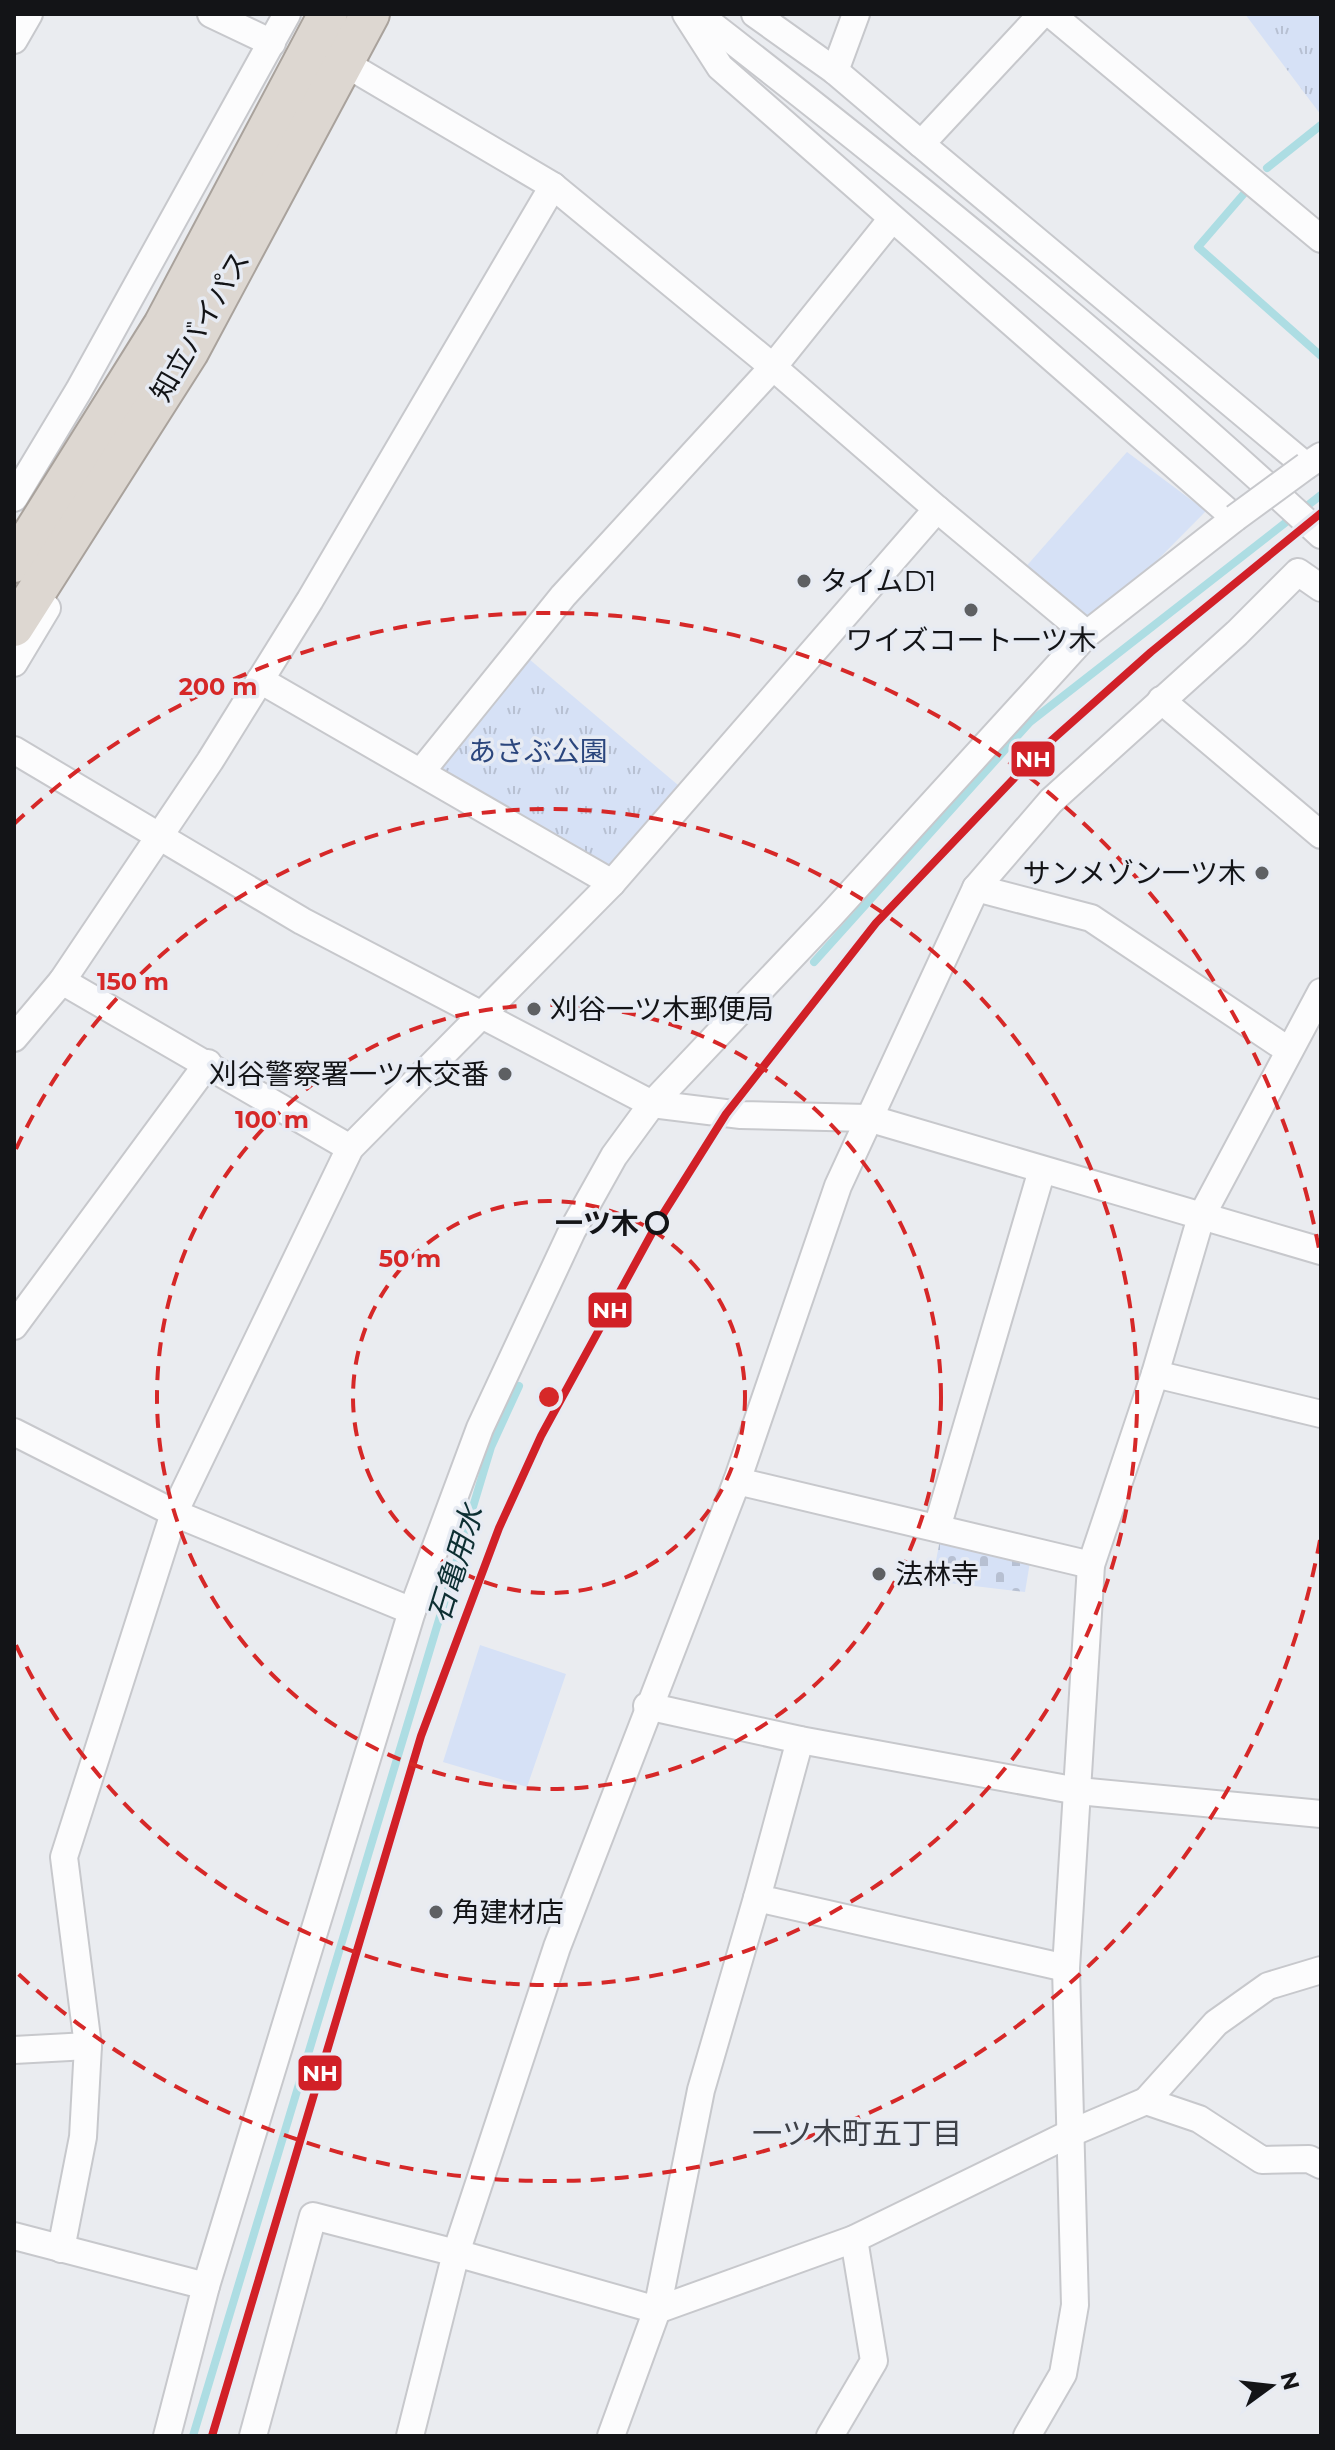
<svg xmlns="http://www.w3.org/2000/svg" width="1335" height="2450" viewBox="0 0 1335 2450" font-family="Montserrat,'Noto Sans JP',sans-serif">
  <style>
    .grass { fill: #d6e1f6 }
    .cemetery { fill: url(#cemetery-stones) }
    .park { fill: url(#park-tufts) }
    .lines { fill: none; stroke-linecap: round; stroke-linejoin: round }
    .stream { stroke: #addde3; stroke-width: 8 }
    .minor-casing { stroke: #c7c8cc; stroke-width: 30 }
    .highway-casing { stroke: #a9a29c; stroke-width: 42 }
    .minor { stroke: #fcfcfd; stroke-width: 26 }
    .highway { stroke: #ddd7d1; stroke-width: 38 }
    .minor-bridge-casing { stroke: #c7c8cc; stroke-width: 30; stroke-linecap: butt }
    .minor-bridge { stroke: #fcfcfd; stroke-width: 26 }
    .rail-1-casing { stroke: #e7ebf3; stroke-width: 14 }
    .rail-1 { stroke: #d12027; stroke-width: 8 }
    .ring { fill: none; stroke: #d62828; stroke-width: 4; stroke-dasharray: 14 10 }
    .poi-dot { fill: #5e6063; stroke: #e7ebf3; stroke-width: 3 }
    .stop-dot { fill: #e7ebf3; stroke: #131417; stroke-width: 4 }
    .labels { text-anchor: middle; stroke-width: 7; stroke-linejoin: round; paint-order: stroke }
    .street-label { font-size: 28px; fill: #131417; stroke: #e7ebf3 }
    .poi-label { font-size: 28px; fill: #131417; stroke: #e7ebf3; text-anchor: start }
    .park-label { font-size: 28px; fill: #2b467d; stroke: #e7ebf3 }
    .stop-label { font-size: 28px; font-weight: bold; fill: #131417; stroke: #e7ebf3; text-anchor: end }
    .water-label { font-size: 30px; font-style: italic; fill: #0d2f32; stroke: #e7ebf3 }
    .neighbourhood-label { font-size: 30px; fill: #3e4148; stroke: #e7ebf3 }
    .centre { fill: #d62828; stroke: #e7ebf3; stroke-width: 4 }
    .ring-label { font-size: 24px; text-anchor: middle; font-weight: bold; fill: #d62828; stroke: #e7ebf3; stroke-width: 7; stroke-linejoin: round; paint-order: stroke }
    .line-badge { stroke: #e7ebf3; stroke-width: 3 }
    .badge-label { font-size: 22px; text-anchor: middle; font-weight: bold; fill: #fff }
  </style>
  <defs>
    <pattern id="cemetery-stones" width="16" height="16" patternUnits="userSpaceOnUse" patternTransform="scale(2)"><rect width="16" height="16" fill="#d6e1f6"/><path d="M2 7V4a2 2 0 0 1 4 0v3zM10 15v-3a2 2 0 0 1 4 0v3z" fill="#b7c0d2"/></pattern>
    <pattern id="park-tufts" width="24" height="20" patternUnits="userSpaceOnUse" patternTransform="scale(2)"><rect width="24" height="20" fill="#d6e1f6"/><path d="M3 7l-1-3M5 7V3M7 7l1-3M15 17l-1-3M17 17v-4M19 17l1-3" fill="none" stroke="#b7c0d2"/></pattern>
  </defs>
  <rect width="100%" height="100%" fill="#eaecf0"/>
  <g class="grass">
    <polygon points="1127,452 1206,511 1089,629 1023,570"/>
    <polygon points="480,1645 566,1674 527,1787 443,1762"/>
  </g>
  <polygon class="cemetery" points="940,1540 1030,1562 1025,1592 932,1581"/>
  <g class="park">
    <polygon points="1245,14 1321,14 1321,115"/>
    <polygon points="529,659 678,785 610,866 440,768"/>
  </g>
  <g class="lines">
    <g class="stream">
      <polyline points="1267,168 1321,125"/>
      <polyline points="1248,189 1198,247 1321,356"/>
      <polyline points="814,962 1030,722 1321,495"/>
      <polyline points="193,2436 491,1447 519,1386"/>
    </g>
    <g class="minor-casing">
      <g id="minor">
        <polyline points="211,14 272,43"/>
        <path d="M698,14C912,180 1122,351 1321,535"/>
        <polyline points="755,14 835,71 921,144"/>
        <polyline points="1042,14 921,144 1306,466 1321,456"/>
        <polyline points="1051,14 1321,239"/>
        <polyline points="14,40 29,14"/>
        <polyline points="835,71 856,14"/>
        <polyline points="14,498 79,390 287,14"/>
        <polyline points="937,509 1087,634"/>
        <polyline points="14,663 47,608"/>
        <polyline points="260,680 612,883"/>
        <polyline points="1161,700 1321,835"/>
        <polyline points="14,750 302,921 652,1104 741,1115 868,1118 1321,1251"/>
        <polyline points="421,772 563,596 773,367 891,220"/>
        <polyline points="976,888 1091,918 1288,1050"/>
        <polyline points="62,981 350,1148"/>
        <polyline points="14,1038 62,981 210,761 310,600 553,186"/>
        <polyline points="14,1326 208,1063"/>
        <polyline points="1155,1374 1321,1414"/>
        <polyline points="14,1432 174,1513 412,1611"/>
        <polyline points="737,1481 1091,1565"/>
        <polyline points="937,1528 1042,1170"/>
        <polyline points="647,1706 800,1740 1078,1791 1321,1814"/>
        <polyline points="800,1740 757,1898 1066,1968"/>
        <polyline points="1321,1970 1268,1986 1216,2023 1146,2101 1199,2119 1262,2160 1309,2159 1321,2165"/>
        <polyline points="14,2050 88,2046"/>
        <polyline points="14,2236 206,2286"/>
        <polyline points="61,2249 83,2137 88,2046 64,1857 174,1513 350,1148 612,883 937,509 773,367 553,186 358,71"/>
        <polyline points="167,2436 206,2286 412,1611 480,1428 572,1231 614,1156 652,1104 831,915 1087,634 1235,518 720,67 686,14"/>
        <polyline points="253,2436 313,2216 456,2253 557,1947 737,1481 838,1186 976,888 1051,801 1237,633 1298,572 1321,588"/>
        <polyline points="410,2436 456,2253 657,2310 854,2239 1071,2133 1146,2101"/>
        <polyline points="611,2436 657,2310 701,2090 757,1898"/>
        <polyline points="830,2436 874,2361 854,2239"/>
        <polyline points="1027,2436 1063,2374 1075,2305 1066,1968 1091,1565 1155,1374 1201,1217 1321,992"/>
      </g>
    </g>
    <g class="highway-casing">
      <g id="highway">
        <polyline points="14,563 163,325 328,14"/>
        <polyline points="14,627 189,352 370,14"/>
      </g>
    </g>
    <use href="#minor" class="minor"/>
    <use href="#highway" class="highway"/>
    <g class="minor-bridge-casing">
      <polyline id="minor-bridge" points="1235,518 1306,466"/>
    </g>
    <use href="#minor-bridge" class="minor-bridge"/>
    <g class="rail-1-casing">
      <polyline id="rail-1" points="212,2436 421,1736 499,1528 541,1436 658,1222 726,1114 876,923 1043,748 1151,652 1321,513"/>
    </g>
    <use href="#rail-1" class="rail-1"/>
  </g>
  <g class="ring">
    <circle cx="549" cy="1397" r="196"/>
    <circle cx="549" cy="1397" r="392"/>
    <path d="M16 1149A588 588 0 1 1 16 1645"/>
    <path d="M1320 1540A784 784 0 0 1 14 1970M14 824A784 784 0 0 1 1320 1254"/>
  </g>
  <g class="poi-dot">
    <circle cx="804" cy="581" r="8"/>
    <circle cx="971" cy="610" r="8"/>
    <circle cx="1262" cy="873" r="8"/>
    <circle cx="534" cy="1009" r="8"/>
    <circle cx="505" cy="1074" r="8"/>
    <circle cx="879" cy="1574" r="8"/>
    <circle cx="436" cy="1912" r="8"/>
  </g>
  <circle class="stop-dot" cx="657" cy="1223" r="10"/>
  <g class="labels">
    <g class="street-label">
      <text transform="translate(200 326) rotate(-60)" y="10">知立バイパス</text>
    </g>
    <g class="poi-label">
      <text x="820" y="591">タイムD1</text>
      <text x="971" y="650" text-anchor="middle">ワイズコート一ツ木</text>
      <text x="1246" y="883" text-anchor="end">サンメゾン一ツ木</text>
      <text x="550" y="1019">刈谷一ツ木郵便局</text>
      <text x="489" y="1084" text-anchor="end">刈谷警察署一ツ木交番</text>
      <text x="895" y="1584">法林寺</text>
      <text x="452" y="1922">角建材店</text>
    </g>
    <g class="park-label">
      <text x="538" y="761">あさぶ公園</text>
    </g>
    <g class="stop-label">
      <text x="639" y="1233">一ツ木</text>
    </g>
    <g class="water-label">
      <text transform="translate(456 1564) rotate(-73)" y="10">石亀用水</text>
    </g>
    <g class="neighbourhood-label">
      <text x="857" y="2144">一ツ木町五丁目</text>
    </g>
  </g>
  <circle cx="549" cy="1397" r="12" class="centre"/>
  <g class="ring-label">
    <text x="218" y="695">200 m</text>
    <text x="133" y="990">150 m</text>
    <text x="272" y="1128">100 m</text>
    <text x="410" y="1267">50 m</text>
  </g>
  <g class="line-badge">
    <rect x="1010" y="740" width="46" height="38" rx="8" fill="#d12027"/>
    <rect x="587" y="1291" width="46" height="38" rx="8" fill="#d12027"/>
    <rect x="297" y="2054" width="46" height="38" rx="8" fill="#d12027"/>
  </g>
  <g class="badge-label">
    <text x="1033" y="767">NH</text>
    <text x="610" y="1318">NH</text>
    <text x="320" y="2081">NH</text>
  </g>
  <rect width="1335" height="2450" fill="none" stroke="#131417" stroke-width="32"/>
  <g transform="translate(1271 2386) rotate(75)" stroke="#e7ebf3" stroke-width="6" paint-order="stroke">
  <path d="M0-6L14 30L0 20L-14 30Z" fill="#131417"/>
  <text y="-12" font-size="22" font-weight="bold" text-anchor="middle" fill="#131417">N</text>
  </g>
</svg>
